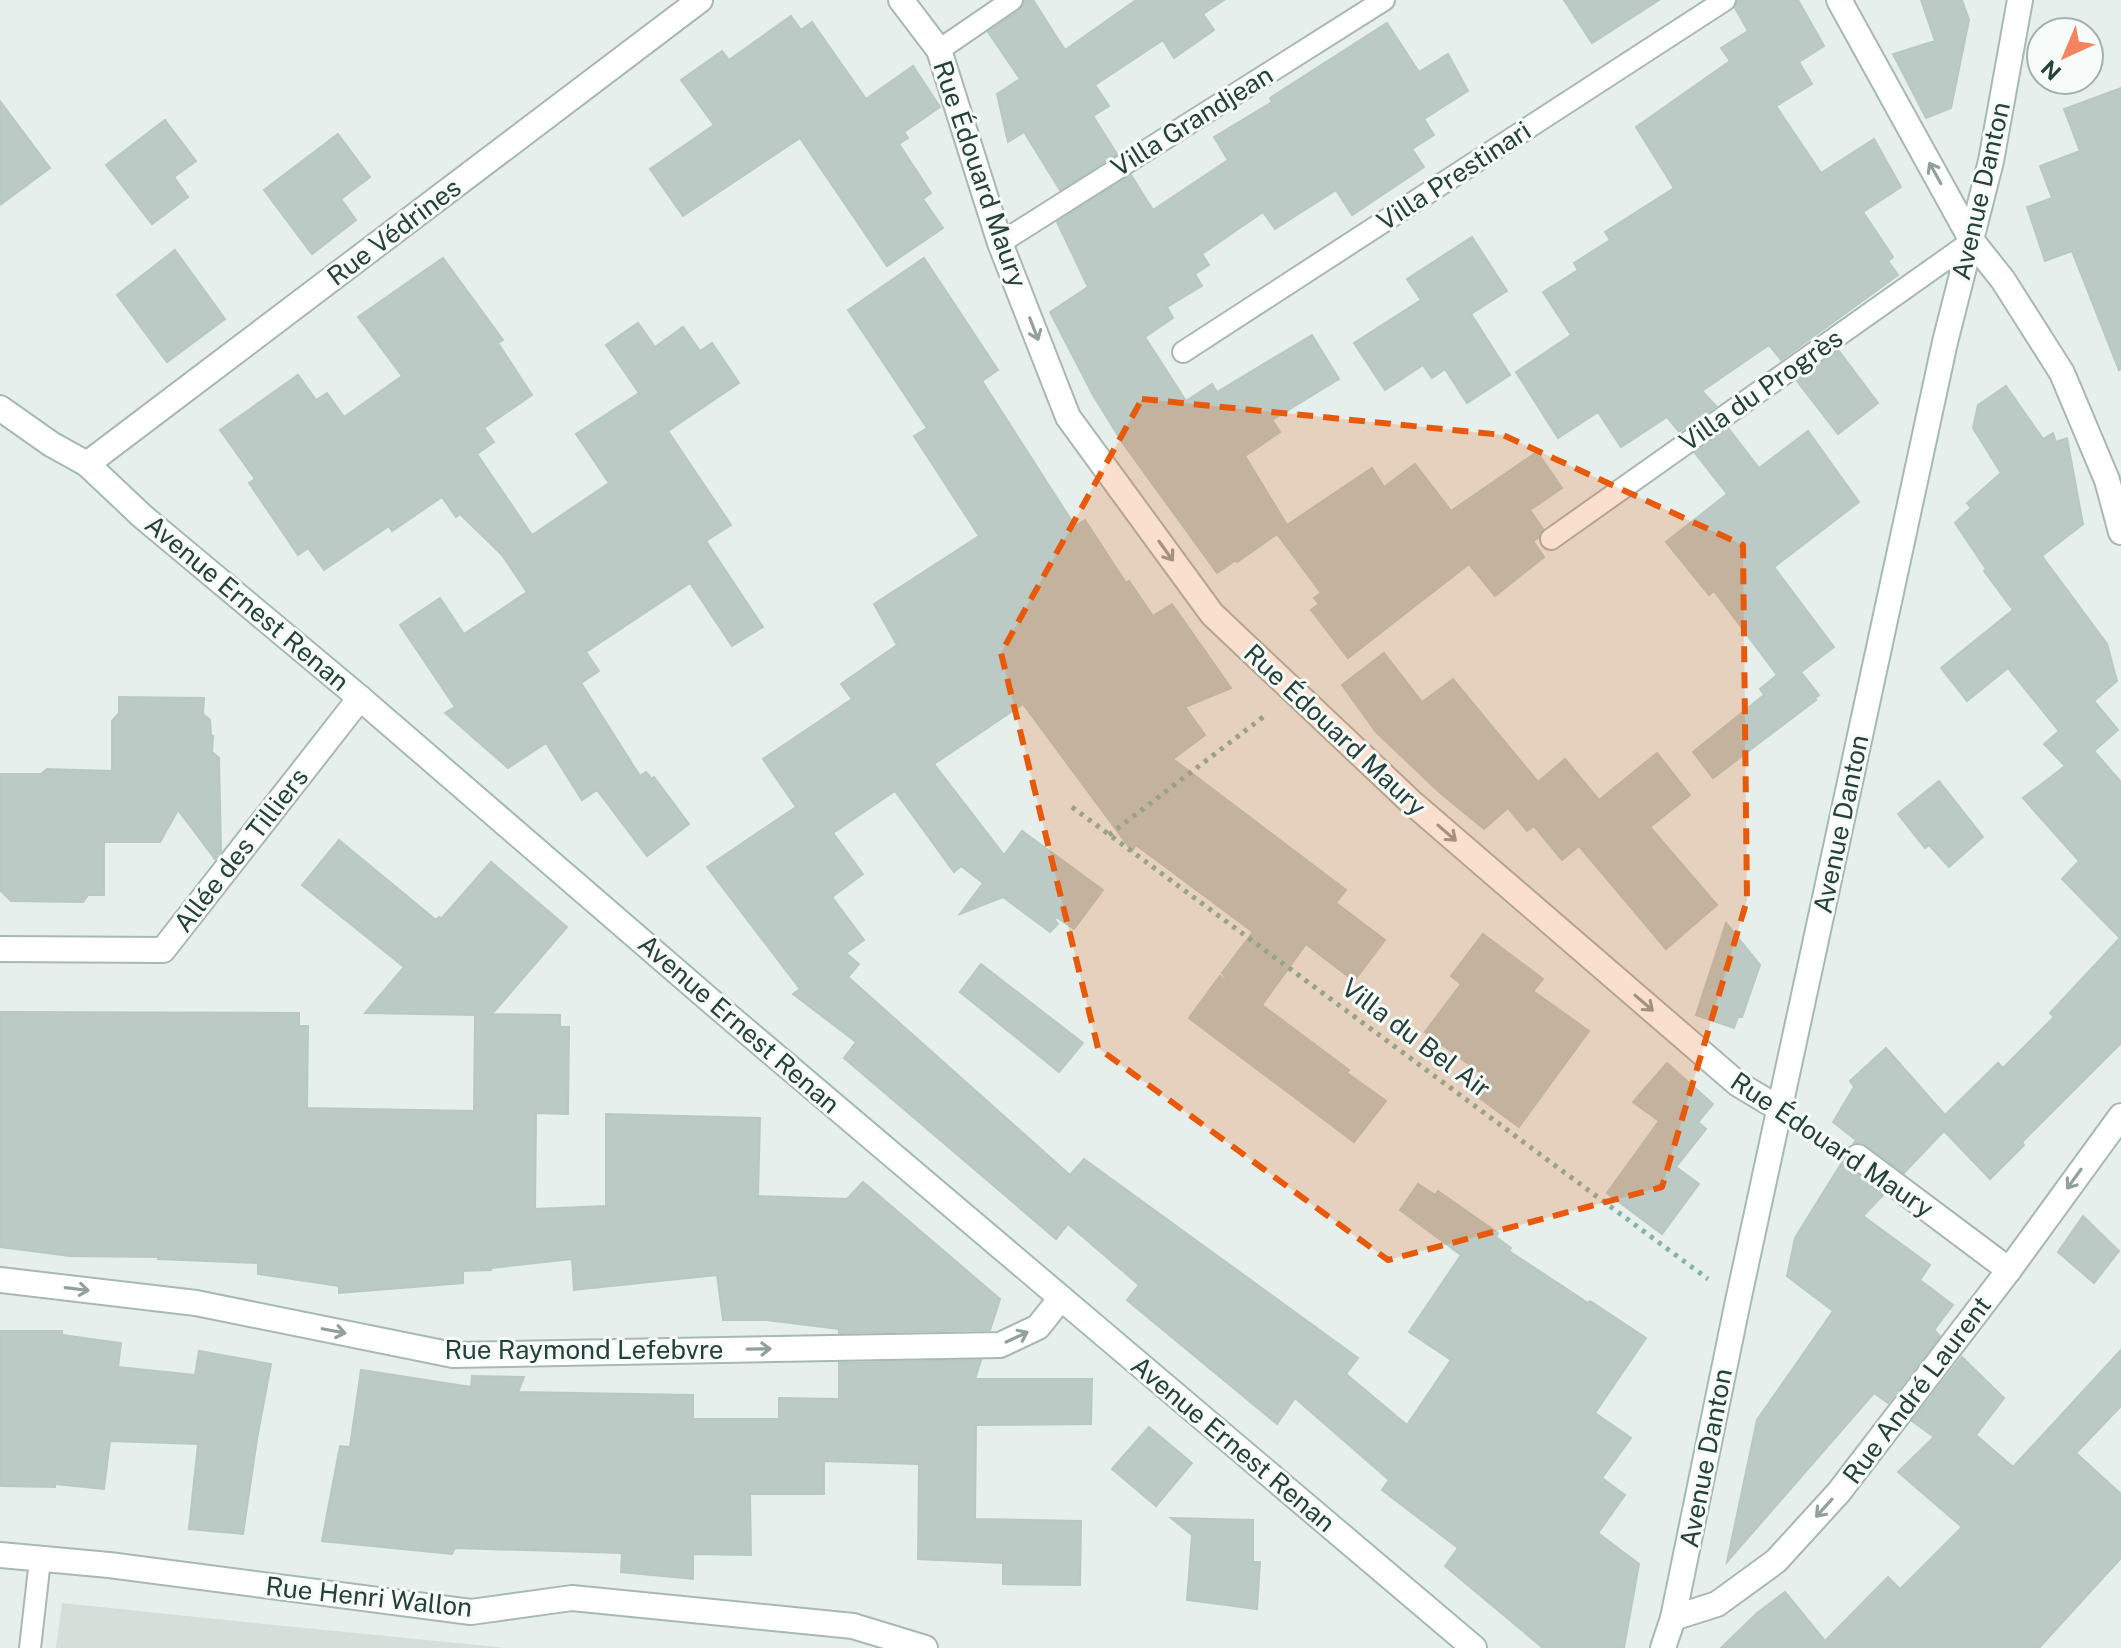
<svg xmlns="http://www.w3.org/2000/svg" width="2121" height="1648" viewBox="0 0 2121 1648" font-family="'Public Sans',sans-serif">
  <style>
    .built { fill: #d4dfda }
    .building { fill: #bbcac4; stroke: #b8c9c2; stroke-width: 2 }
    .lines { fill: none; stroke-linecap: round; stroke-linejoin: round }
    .lane-casing { stroke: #a8b8b2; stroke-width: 24 }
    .street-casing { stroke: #a8b8b2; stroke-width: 28 }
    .secondary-casing { stroke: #a4bbb3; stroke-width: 28 }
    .path { stroke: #86b3a5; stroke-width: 5; stroke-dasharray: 4 6; stroke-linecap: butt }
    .lane { stroke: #fff; stroke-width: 20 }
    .street { stroke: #fff; stroke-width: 24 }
    .secondary { stroke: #fff; stroke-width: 24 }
    .oneway { stroke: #92a09c }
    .marked { fill: #e8590c; fill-opacity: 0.2; stroke: #e8590c; stroke-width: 6; stroke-dasharray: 16 10; stroke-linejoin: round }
    .labels { text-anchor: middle; stroke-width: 6; stroke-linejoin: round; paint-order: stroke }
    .street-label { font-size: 26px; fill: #24423a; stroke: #f7fbf9 }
  </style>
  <rect width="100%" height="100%" fill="#e6efeb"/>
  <polygon class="built" points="62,1603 245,1622 507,1648 56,1648"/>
  <g class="building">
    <polygon points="1025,0 1033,0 1065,50 1136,0 1224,0 1203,14 1214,30 1174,58 1163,40 1095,85 1109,106 1093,116 1117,154 1060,190 1024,132 1008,142 997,94 1020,79 988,32 1019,11"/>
    <polygon points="1564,0 1659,0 1592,43"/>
    <polygon points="1738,0 1798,0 1824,46 1799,62 1812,84 1776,106 1821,173 1874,139 1901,187 1863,212 1893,257 1888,261 1898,275 1781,360 1769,345 1702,391 1716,406 1679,432 1667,417 1621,447 1598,412 1558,438 1516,372 1571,335 1543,292 1578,270 1574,263 1610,240 1605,232 1674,188 1636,127 1730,61 1721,48 1748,31 1735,8"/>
    <polygon points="1921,0 1962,0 1969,20 1951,108 1926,118 1893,54 1935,41"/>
    <polygon points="791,16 801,30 812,22 866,99 913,66 940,107 904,132 908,138 899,144 931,193 923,199 943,228 887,266 800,138 683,216 650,169 714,125 681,80 722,51 729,60"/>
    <polygon points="1387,23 1419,72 1448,54 1468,91 1424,119 1434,135 1412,149 1424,167 1352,215 1336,190 1275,229 1263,212 1202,254 1209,265 1195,274 1202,286 1167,307 1173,318 1145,337 1186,401 1212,384 1217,392 1312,335 1339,379 1272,420 1280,432 1245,456 1287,525 1372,468 1384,487 1415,464 1451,511 1537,452 1562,488 1530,510 1543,529 1538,538 1533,541 1544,557 1495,596 1469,564 1348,658 1311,610 1319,604 1314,598 1321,593 1277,534 1237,562 1236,560 1217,573 1122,442 1093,395 1050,312 1088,287 1057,222 1131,175 1153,210 1228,160 1214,137 1272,102 1270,98"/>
    <polygon points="2121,88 2121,369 2119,370 2072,251 2045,261 2027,207 2052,198 2040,166 2080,151 2064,109"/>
    <polygon points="0,101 50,168 0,205"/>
    <polygon points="165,120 196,161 174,177 188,197 152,224 106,165"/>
    <polygon points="338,134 370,177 341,199 356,220 312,254 264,190"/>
    <polygon points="1472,237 1507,291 1471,314 1510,375 1467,403 1445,369 1432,378 1423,365 1385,390 1354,343 1421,300 1407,279"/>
    <polygon points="175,250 225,319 167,362 117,295"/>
    <polygon points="443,258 503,340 498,343 532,395 484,428 494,442 477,454 532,535 609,483 576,434 639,393 606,345 638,323 655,347 683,327 700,351 712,343 739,383 668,431 731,525 706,541 763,627 732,646 690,583 586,652 599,671 581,683 640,776 646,772 652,779 654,777 689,824 647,856 597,790 582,800 546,743 508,768 445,713 455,707 400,625 440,598 464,634 527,592 502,555 460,514 456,517 442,497 392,531 389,526 324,570 308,548 298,555 249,483 255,479 220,430 298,375 316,400 327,393 344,417 402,376 358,317"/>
    <polygon points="924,258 998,370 982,381 1075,526 1085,520 1126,583 1129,581 1153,616 1172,604 1231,688 1185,707 1205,735 1173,759 1346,890 1336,903 1385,940 1354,981 1306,944 1262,1005 1349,1070 1347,1073 1386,1101 1354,1142 1189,1018 1220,976 1231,984 1222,973 1253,932 1136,845 1132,851 1023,704 934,764 1004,855 1022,831 1103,890 1074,929 1056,917 1055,920 1058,924 1050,932 1003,897 960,914 983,883 961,866 954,872 895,791 833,833 863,874 832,897 864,940 846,953 859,964 848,977 1070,1175 1084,1159 1358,1358 1346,1374 1407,1425 1451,1360 1409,1332 1461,1255 1400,1210 1418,1184 1435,1195 1438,1191 1498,1233 1496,1237 1511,1248 1509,1251 1588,1303 1590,1301 1646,1338 1595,1413 1631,1438 1602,1478 1625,1495 1598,1533 1639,1564 1624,1648 1543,1648 1445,1566 1458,1548 1382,1490 1389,1480 1295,1398 1277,1424 1127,1300 1139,1285 1068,1224 1056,1239 844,1058 856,1042 793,994 800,989 707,867 796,807 763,759 852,699 841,684 897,645 874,604 979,536 914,436 927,428 848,310"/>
    <polygon points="1839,351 1878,403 1838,434 1797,381"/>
    <polygon points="2006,386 2043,439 2053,433 2056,442 2067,438 2083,524 2042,556 2107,644 2117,681 2094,701 2118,730 2094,751 2121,782 2121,1043 2022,1142 2024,1145 1990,1179 1944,1131 1904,1173 1867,1145 1861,1142 1854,1143 1856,1140 1833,1122 1854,1087 1850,1081 1886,1048 1945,1115 1998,1063 2003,1068 2054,1017 2050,1013 2120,938 2062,879 2079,861 2023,798 2065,766 2044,744 2059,731 2008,668 1967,701 1941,668 2013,610 1984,571 1986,569 1955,523 1971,508 1967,503 2001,473 1973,428 1978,405"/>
    <polygon points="1729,429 1759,468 1808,431 1859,502 1774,567 1834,647 1801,672 1819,695 1814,699 1816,700 1713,778 1693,752 1764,695 1760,689 1777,675 1714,591 1709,595 1666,542 1727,494 1695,453"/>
    <polygon points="1384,653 1422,702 1453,679 1538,782 1565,759 1599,800 1657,753 1690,795 1650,827 1717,905 1666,949 1579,846 1562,860 1534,826 1527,831 1508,808 1484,829 1438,791 1376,732 1342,685"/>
    <polygon points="119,697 204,698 203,714 210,720 211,735 213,736 212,752 219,758 221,851 215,859 178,810 160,842 104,842 104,895 88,895 83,902 11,901 0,890 0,774 41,774 47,769 112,771 112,721 119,713"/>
    <polygon points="1939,781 1983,837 1949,867 1929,845 1925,848 1898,814"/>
    <polygon points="339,840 436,920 439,917 441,919 491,862 567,927 492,1014 560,1015 560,1027 569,1027 568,1114 536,1113 535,1209 606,1206 606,1114 760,1118 758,1196 847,1199 863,1182 1000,1299 990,1330 839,1333 839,1329 766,1320 723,1320 717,1275 574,1290 572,1259 491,1268 491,1270 463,1271 463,1283 339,1293 339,1286 258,1274 258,1263 158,1259 158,1257 70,1256 0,1247 0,1012 299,1013 299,1026 308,1026 307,1108 474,1111 475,1015 365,1013 404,967 302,885"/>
    <polygon points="1726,923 1760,965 1742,1017 1738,1017 1734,1028 1696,1015"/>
    <polygon points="1483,934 1543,979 1533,991 1589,1031 1519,1127 1470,1091 1482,1074 1425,1032 1461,984 1451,976"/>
    <polygon points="981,964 1083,1043 1059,1072 960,992"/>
    <polygon points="1667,1063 1713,1104 1698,1122 1706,1129 1676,1167 1699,1184 1662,1234 1607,1193 1659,1121 1633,1102"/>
    <polygon points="1844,1159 1849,1169 1883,1195 1863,1216 1930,1265 1920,1280 1953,1305 1934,1330 1940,1336 1888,1403 1874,1393 1727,1562 1757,1420 1833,1311 1787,1276 1795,1238"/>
    <polygon points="2083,1216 2119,1251 2094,1283 2058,1252"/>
    <polygon points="0,1331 62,1331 62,1335 121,1343 118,1367 195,1375 199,1351 271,1364 257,1439 243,1534 189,1529 198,1444 110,1441 104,1489 55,1484 55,1487 0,1486"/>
    <polygon points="2121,1350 2121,1406 2076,1453 2121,1494 2121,1558 2039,1648 1721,1648 1757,1613 1785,1592 1825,1641 1888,1577 1900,1589 1962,1527 1898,1472 1934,1437 1912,1421 1962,1357 2004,1398 1976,1435 2013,1467"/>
    <polygon points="981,1360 975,1379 1092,1379 1091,1424 976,1425 975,1519 1081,1521 1080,1585 1003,1584 1003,1563 918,1559 919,1464 824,1461 824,1494 750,1494 751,1555 693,1554 693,1579 621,1572 622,1553 455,1548 452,1554 322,1541 340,1446 350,1447 361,1370 471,1387 472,1376 524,1377 518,1392 693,1395 693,1419 779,1419 779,1398 839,1399 839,1363"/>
    <polygon points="1149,1427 1192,1463 1156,1506 1112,1469"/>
    <polygon points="1171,1518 1253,1520 1253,1562 1260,1562 1257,1609 1187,1600 1192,1535"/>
  </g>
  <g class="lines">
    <g class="lane-casing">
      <g id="lane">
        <polyline points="939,50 1012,0"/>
        <polyline points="1000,243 1384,0"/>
        <polyline points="1183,352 1725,0"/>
        <polyline points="1551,539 1972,241"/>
        <polyline points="30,1648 40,1560"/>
      </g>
    </g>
    <g class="street-casing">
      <g id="street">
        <polyline points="901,0 939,50 1000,243 1068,417 1212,614 1410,801 1738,1084 1780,1109"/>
        <polyline points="1839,0 1972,241 2003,280 2062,373 2107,480 2121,532"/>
        <polyline points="87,464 700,0"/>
        <polyline points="0,949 163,950 360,698"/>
        <polyline points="1858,1157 2009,1270"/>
        <polyline points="0,1280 196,1303 453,1355 1000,1345 1038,1327 1061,1298"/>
        <polyline points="0,1555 109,1565 471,1612 572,1598 853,1626 925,1648"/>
        <polyline points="1673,1618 1717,1604 1776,1561 1839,1492 2009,1270 2121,1116"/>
      </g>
    </g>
    <g class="secondary-casing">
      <g id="secondary">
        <polyline points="0,408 51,444 87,464 142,516 360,698 719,1008 1474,1648"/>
        <polyline points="1663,1648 1673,1618 1738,1301 1945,342 1991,161 2020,0"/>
      </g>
    </g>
    <g class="path">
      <polyline points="1072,807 1708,1279"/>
      <polyline points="1109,835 1267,714"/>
      <polyline points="1811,1128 1830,1140"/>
    </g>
    <use href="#lane" class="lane"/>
    <use href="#street" class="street"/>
    <use href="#secondary" class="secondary"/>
  </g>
  <defs><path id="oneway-shaft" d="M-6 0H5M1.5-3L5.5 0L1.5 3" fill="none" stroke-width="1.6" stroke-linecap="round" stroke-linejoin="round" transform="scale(2)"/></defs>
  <g class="oneway">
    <use href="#oneway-shaft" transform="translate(1935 173) rotate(-119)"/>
    <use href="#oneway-shaft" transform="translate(1034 329) rotate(69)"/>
    <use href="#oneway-shaft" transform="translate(1166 551) rotate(54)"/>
    <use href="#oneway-shaft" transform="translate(1447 833) rotate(41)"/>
    <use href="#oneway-shaft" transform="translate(1644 1003) rotate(41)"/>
    <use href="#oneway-shaft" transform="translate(2074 1179) rotate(126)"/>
    <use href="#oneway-shaft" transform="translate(77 1289) rotate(7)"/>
    <use href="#oneway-shaft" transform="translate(334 1331) rotate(11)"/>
    <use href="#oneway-shaft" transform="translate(1017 1337) rotate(-25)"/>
    <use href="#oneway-shaft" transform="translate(759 1349) rotate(-1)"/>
    <use href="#oneway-shaft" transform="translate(1824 1508) rotate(132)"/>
  </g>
  <path class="marked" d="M1142,399L1503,435L1743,545L1747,900L1662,1187L1388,1260L1098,1048L1001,653Z"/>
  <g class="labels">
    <g class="street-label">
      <text transform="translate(1192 121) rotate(-32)" y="9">Villa Grandjean</text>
      <text transform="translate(980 174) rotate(71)" y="9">Rue Édouard Maury</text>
      <text transform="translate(1454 176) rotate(-33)" y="9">Villa Prestinari</text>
      <text transform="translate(1981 191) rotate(-77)" y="9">Avenue Danton</text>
      <text transform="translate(394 232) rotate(-37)" y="9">Rue Védrines</text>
      <text transform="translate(1761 390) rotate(-35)" y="9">Villa du Progrès</text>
      <text transform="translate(247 603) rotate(40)" y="9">Avenue Ernest Renan</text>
      <text transform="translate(1335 730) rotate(43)" y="9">Rue Édouard Maury</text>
      <text transform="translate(1841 824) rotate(-78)" y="9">Avenue Danton</text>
      <text transform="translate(241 850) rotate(-52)" y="9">Allée des Tilliers</text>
      <text transform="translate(739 1024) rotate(41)" y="9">Avenue Ernest Renan</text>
      <text transform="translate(1416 1038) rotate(37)" y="9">Villa du Bel Air</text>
      <text transform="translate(1832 1145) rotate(34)" y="9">Rue Édouard Maury</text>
      <text x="584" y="1359">Rue Raymond Lefebvre</text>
      <text transform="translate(1917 1390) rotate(-53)" y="9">Rue André Laurent</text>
      <text transform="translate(1233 1444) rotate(40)" y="9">Avenue Ernest Renan</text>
      <text transform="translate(1706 1458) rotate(-79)" y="9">Avenue Danton</text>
      <text transform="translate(369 1597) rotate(6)" y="9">Rue Henri Wallon</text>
    </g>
  </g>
  <g transform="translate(2065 56) rotate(224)"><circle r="38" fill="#f7fbf9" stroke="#a3b1ad" stroke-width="2"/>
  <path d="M0-6L14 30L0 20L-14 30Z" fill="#f4845f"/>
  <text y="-12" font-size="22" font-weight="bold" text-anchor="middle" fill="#24423a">N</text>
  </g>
</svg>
